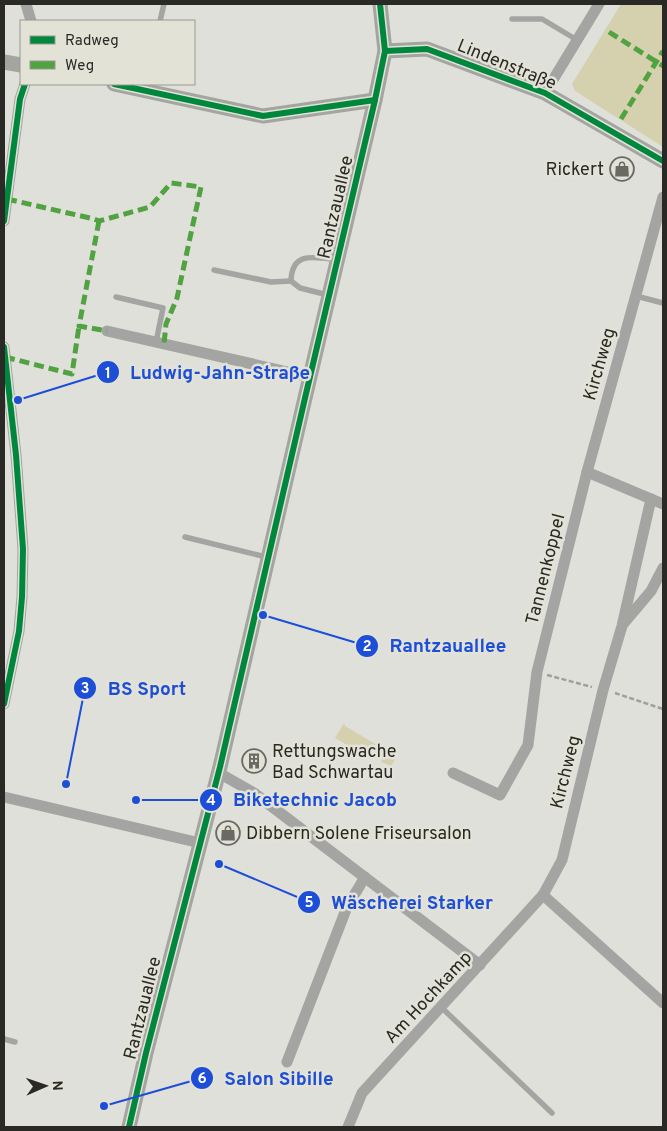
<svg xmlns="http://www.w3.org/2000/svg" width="667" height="1131" viewBox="0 0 667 1131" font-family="Overpass,sans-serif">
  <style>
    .green { fill: #d5d0ad }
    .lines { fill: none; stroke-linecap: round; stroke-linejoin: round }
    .path { stroke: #a09f9d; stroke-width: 2.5; stroke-dasharray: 5 2.5; stroke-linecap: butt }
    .lane { stroke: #a4a4a2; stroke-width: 5.5 }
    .street { stroke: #a4a4a2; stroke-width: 11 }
    .secondary { stroke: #a4a4a0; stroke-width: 15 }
    .quiet { stroke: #51a342; stroke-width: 5; stroke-dasharray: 10 5; stroke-linecap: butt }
    .cycleway-casing { stroke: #e3e2d7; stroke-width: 9 }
    .cycleway { stroke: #00873e; stroke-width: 6 }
    .labels { text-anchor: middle; stroke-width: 5; stroke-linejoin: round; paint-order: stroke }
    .street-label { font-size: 18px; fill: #2a2925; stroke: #e3e2d7 }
    .poi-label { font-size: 18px; fill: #2a2925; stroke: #e3e2d7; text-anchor: start }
    .leader { fill: none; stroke: #1d4ed8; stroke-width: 2 }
    .callout-dot { fill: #1d4ed8; stroke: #e3e2d7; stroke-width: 2 }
    .mark-label { font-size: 15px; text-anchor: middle; font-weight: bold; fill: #fff }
    .callout-label { font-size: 19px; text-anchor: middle; font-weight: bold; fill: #1d4ed8; stroke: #e3e2d7; stroke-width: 5; stroke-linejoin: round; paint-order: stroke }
  </style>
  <rect width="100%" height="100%" fill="#e0e0da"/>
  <g class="green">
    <polygon points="621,4 663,4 663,147 575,91 572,84"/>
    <polygon points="344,723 345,726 394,755 395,759 391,766 381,762 383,758 362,744 357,751 335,738"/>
  </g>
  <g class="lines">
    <g class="path">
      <polyline points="547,675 592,687"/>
      <polyline points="615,693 663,709"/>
    </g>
    <g class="lane">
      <polyline points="512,19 542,19 577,40"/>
      <polyline points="160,21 164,4"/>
      <polyline points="214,270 271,282 291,281"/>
      <path d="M328,295L300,288L291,281C292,251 314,257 337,260"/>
      <polyline points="636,296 663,303"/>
      <polyline points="116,297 163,308 156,342"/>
      <polyline points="185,537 266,557"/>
      <polyline points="441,1007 552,1113"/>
      <polyline points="4,1039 15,1042"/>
    </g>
    <g class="street">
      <polyline points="26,4 31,21"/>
      <polyline points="545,93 599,4"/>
      <polyline points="663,197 587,472 663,504"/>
      <polyline points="4,221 20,99 25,84"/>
      <polyline points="107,331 310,377"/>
      <polyline points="4,347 16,455 23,549 22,597 19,631 4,704"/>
      <polyline points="624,623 651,591 663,568"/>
      <polyline points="219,773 254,793 480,965"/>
      <polyline points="453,773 500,795 528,745 537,672 587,472"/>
      <polyline points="4,797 200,843"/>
      <polyline points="543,895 663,1003"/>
      <polyline points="287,1062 347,907 365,877"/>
      <polyline points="348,1127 362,1093 543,895 562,860 603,690 622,626 651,499"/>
    </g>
    <g class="secondary">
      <polyline points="385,51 427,49 545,93 663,161"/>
      <polyline points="4,62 21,65"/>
      <polyline points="114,84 263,116 375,100"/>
      <polyline points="129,1127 146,1053 220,767 305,398 375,100 385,51 380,4"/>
    </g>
    <g class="quiet">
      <polyline points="609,32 663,66"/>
      <polyline points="621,119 663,51"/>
      <polyline points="7,199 94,219 99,221 150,207 171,183 201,187 177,298 166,324 164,344"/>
      <polyline points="99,221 79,326 107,331"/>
      <polyline points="5,357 72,374 79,326"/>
    </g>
    <g class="cycleway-casing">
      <g id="cycleway">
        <polyline points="385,51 427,49 545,93 663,161"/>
        <polyline points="114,84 263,116 375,100"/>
        <polyline points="4,221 20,99 25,84"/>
        <polyline points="4,347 16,455 23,549 22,597 19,631 4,704"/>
        <polyline points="129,1127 146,1053 220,767 305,398 375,100 385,51 380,4"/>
      </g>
    </g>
    <use href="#cycleway" class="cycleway"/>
  </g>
  <defs>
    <g id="shop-ring" transform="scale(1.25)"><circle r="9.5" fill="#e3e2d7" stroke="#6a6964" stroke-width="1.5"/><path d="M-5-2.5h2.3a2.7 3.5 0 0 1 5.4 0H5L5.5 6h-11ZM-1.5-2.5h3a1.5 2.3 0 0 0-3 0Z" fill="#6a6964"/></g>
    <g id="building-ring" transform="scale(1.25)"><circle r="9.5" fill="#e3e2d7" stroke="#6a6964" stroke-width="1.5"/><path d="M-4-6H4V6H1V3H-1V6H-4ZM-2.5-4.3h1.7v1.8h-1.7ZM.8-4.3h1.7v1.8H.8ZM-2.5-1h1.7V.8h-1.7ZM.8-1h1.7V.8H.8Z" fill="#6a6964"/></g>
  </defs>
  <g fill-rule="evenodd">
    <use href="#shop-ring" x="622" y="169"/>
    <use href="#building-ring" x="254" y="761"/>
    <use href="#shop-ring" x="228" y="833"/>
  </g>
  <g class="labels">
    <g class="street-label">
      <text transform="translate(507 64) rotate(22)" y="6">Lindenstraße</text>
      <text transform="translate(335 207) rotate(-77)" y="6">Rantzauallee</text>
      <text transform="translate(599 364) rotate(-74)" y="6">Kirchweg</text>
      <text transform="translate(545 569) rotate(-76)" y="6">Tannenkoppel</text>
      <text transform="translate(565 772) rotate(-76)" y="6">Kirchweg</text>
      <text transform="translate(428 997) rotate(-47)" y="6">Am Hochkamp</text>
      <text transform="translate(142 1008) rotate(-76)" y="6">Rantzauallee</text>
    </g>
    <g class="poi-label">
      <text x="604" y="175" text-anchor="end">Rickert</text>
      <text x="272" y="757">Rettungswache<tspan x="272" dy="21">Bad Schwartau</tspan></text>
      <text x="246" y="839">Dibbern Solene Friseursalon</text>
    </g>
  </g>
  <path class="leader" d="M18 400L108 372M263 615L367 646M66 784L85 688M136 800L211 800M219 864L309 902M104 1106L202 1078"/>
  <g class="callout-dot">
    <circle cx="18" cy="400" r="5"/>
    <circle cx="263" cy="615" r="5"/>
    <circle cx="66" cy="784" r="5"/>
    <circle cx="136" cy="800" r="5"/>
    <circle cx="219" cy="864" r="5"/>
    <circle cx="104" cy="1106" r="5"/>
    <circle cx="108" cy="372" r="12"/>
    <circle cx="367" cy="646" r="12"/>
    <circle cx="85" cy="688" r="12"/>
    <circle cx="211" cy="800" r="12"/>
    <circle cx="309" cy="902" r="12"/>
    <circle cx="202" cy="1078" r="12"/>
  </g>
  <g class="mark-label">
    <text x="108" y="378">1</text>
    <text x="367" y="651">2</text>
    <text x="85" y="693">3</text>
    <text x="211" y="805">4</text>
    <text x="309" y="907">5</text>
    <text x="202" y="1083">6</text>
  </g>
  <g class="callout-label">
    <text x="220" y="379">Ludwig-Jahn-Straße</text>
    <text x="448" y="652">Rantzauallee</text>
    <text x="147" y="695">BS Sport</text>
    <text x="315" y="806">Biketechnic Jacob</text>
    <text x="412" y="909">Wäscherei Starker</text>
    <text x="279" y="1085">Salon Sibille</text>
  </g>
  <rect width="667" height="1131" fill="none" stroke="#2a2925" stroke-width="10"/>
  <rect x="20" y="20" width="175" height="65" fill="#e3e2d7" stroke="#999890"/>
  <rect x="30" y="36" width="25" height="8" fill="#00873e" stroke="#999890"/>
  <text x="65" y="45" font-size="15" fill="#2a2925">Radweg</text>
  <rect x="30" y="61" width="25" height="8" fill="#51a342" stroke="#999890"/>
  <text x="65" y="70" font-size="15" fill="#2a2925">Weg</text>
  <g transform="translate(45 1086) rotate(88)" stroke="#e3e2d7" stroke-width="4" paint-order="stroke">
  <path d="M0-4L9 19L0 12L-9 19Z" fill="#2a2925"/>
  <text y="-8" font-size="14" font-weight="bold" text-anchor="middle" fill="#2a2925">N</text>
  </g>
</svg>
